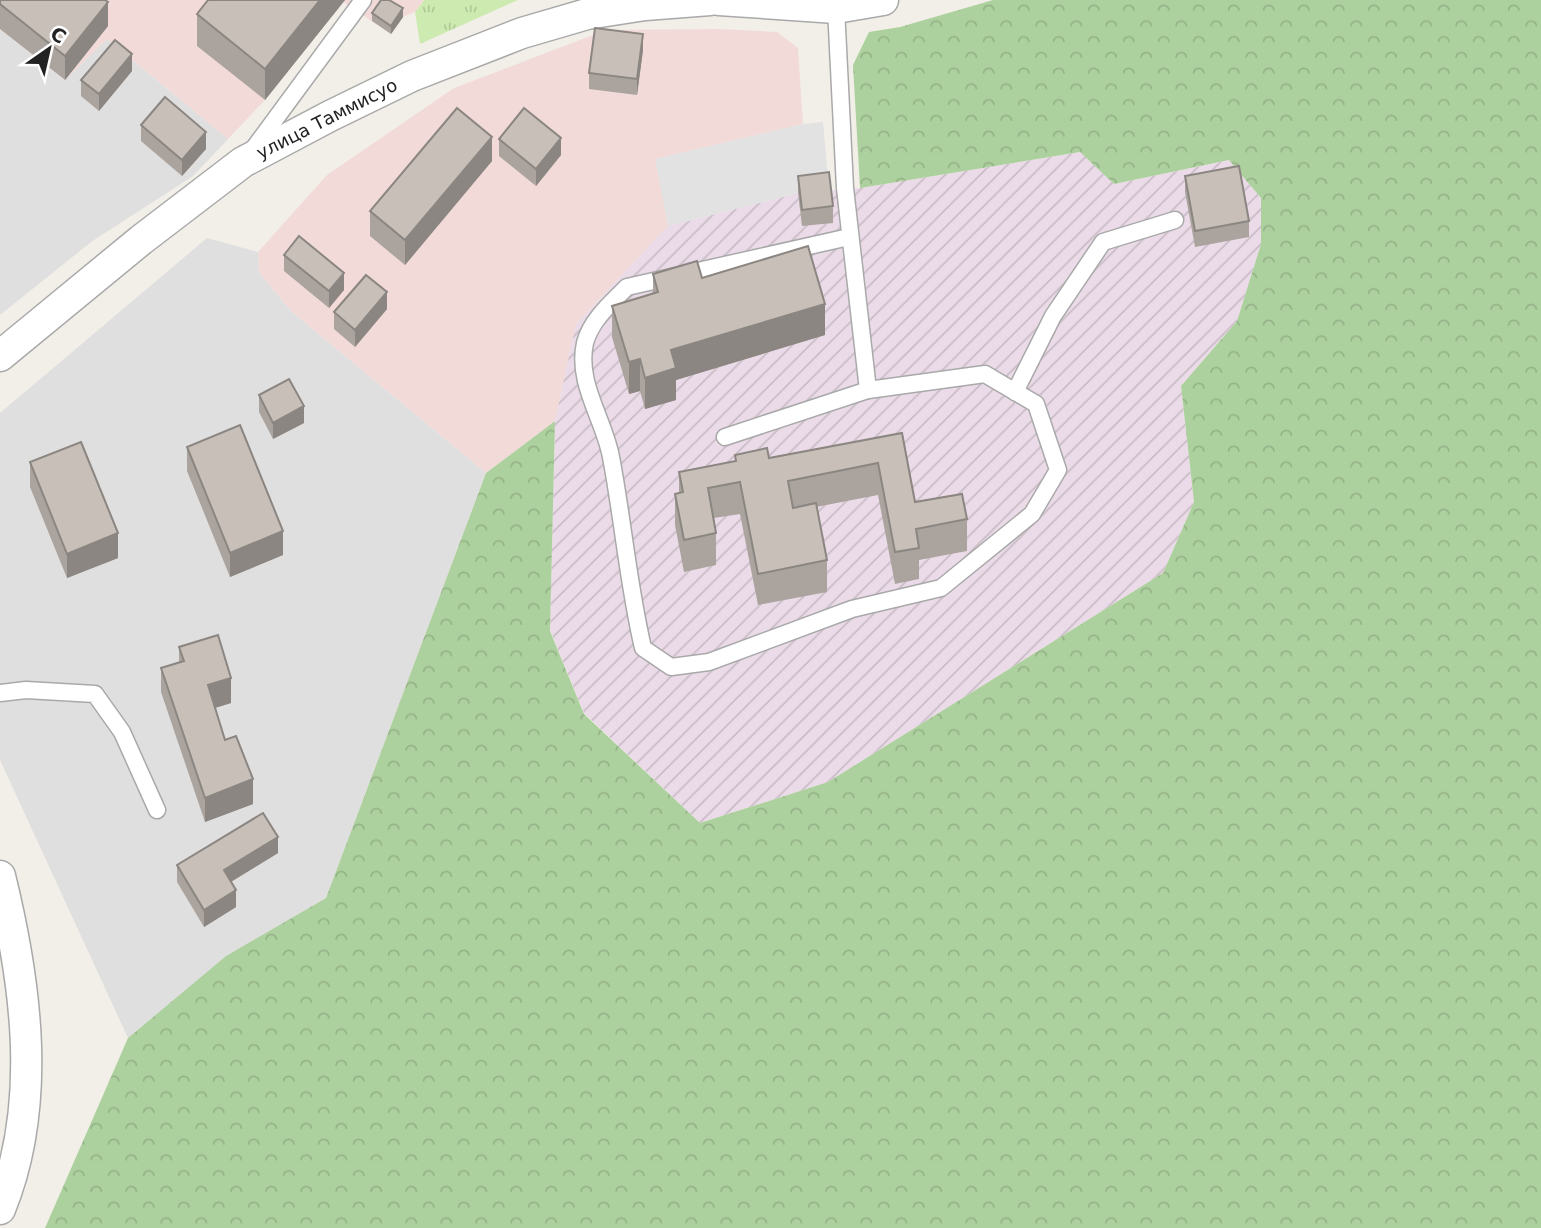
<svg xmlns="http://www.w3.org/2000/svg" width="1541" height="1228" viewBox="0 0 1541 1228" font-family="'DejaVu Sans',sans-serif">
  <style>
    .residential { fill: #e0dfdf }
    .commercial { fill: #f2dad9 }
    .industrial { fill: url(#industrial-furrows) }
    .grass { fill: url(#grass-tufts) }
    .forest { fill: url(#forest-crowns) }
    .parking { fill: #e2e2e2 }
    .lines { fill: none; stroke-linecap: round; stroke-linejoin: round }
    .service-casing { stroke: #a9a9a9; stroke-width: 19 }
    .minor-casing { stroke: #a9a9a9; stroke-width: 33 }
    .service { stroke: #fff; stroke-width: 16 }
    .minor { stroke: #fff; stroke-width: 30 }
    .wall { fill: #aba49e }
    .shaded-wall { fill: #8b8681 }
    .building { fill: #c7bfb8; stroke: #8b8681; stroke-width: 2 }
    .labels { text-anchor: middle; stroke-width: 6; stroke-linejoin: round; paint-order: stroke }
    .street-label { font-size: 18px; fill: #222; stroke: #fff }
  </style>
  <defs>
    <pattern id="industrial-furrows" width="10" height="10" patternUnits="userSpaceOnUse" patternTransform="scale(1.75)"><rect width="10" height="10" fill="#ebdbe8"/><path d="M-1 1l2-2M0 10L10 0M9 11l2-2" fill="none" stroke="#c9bcc7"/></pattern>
    <pattern id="grass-tufts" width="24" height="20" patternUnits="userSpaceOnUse" patternTransform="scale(1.75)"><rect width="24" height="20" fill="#cdebb0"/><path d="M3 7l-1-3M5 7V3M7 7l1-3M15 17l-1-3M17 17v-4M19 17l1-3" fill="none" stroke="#b0c997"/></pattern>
    <pattern id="forest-crowns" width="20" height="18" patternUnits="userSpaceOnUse" patternTransform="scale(1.75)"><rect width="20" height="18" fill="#add19e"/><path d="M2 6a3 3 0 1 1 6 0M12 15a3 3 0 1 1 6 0" fill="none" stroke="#95b388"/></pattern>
  </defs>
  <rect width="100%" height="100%" fill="#f2efe9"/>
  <g class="residential">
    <polygon points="0,29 64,80 107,39 228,139 193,176 91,242 0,315"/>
    <polygon points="207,238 258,252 259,272 291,311 486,473 326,898 226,956 128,1038 0,760 0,413"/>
  </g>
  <g class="commercial">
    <polygon points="0,0 424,0 415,12 403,17 391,34 343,2 265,100 228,139 107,39 65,80 0,29"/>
    <polygon points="719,29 777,32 798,48 803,124 656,159 668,226 576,324 555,421 486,473 291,311 259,272 258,252 327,175 454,88 606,30"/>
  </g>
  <polygon class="industrial" points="1081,152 1114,184 1230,160 1261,198 1261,244 1237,321 1181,386 1194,502 1163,573 828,782 700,823 584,713 550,630 555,421 576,324 668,226 798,193 860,188"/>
  <polygon class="grass" points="424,0 518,0 420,44 415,12"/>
  <polygon class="forest" points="993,0 1541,0 1541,1228 45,1228 128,1038 226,956 326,898 486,473 555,421 550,631 584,714 700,823 828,782 1163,573 1194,502 1181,386 1237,321 1261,244 1261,198 1229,160 1114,184 1080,152 860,188 853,65 869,32 900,27"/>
  <polygon class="parking" points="823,122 829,189 798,193 668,226 655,159 803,124"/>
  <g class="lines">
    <g class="service-casing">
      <g id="service">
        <polyline points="836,8 845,188 868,390"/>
        <polyline points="251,152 363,0"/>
        <polyline points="1015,392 1053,316 1103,242 1175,220"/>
        <path d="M725,437L868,390L985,374L1036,404L1058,470L1032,514L941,588L852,609L709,662L671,667L643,648C628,584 623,520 611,457C604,419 576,383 585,343C591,320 611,303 627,287L849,237"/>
        <polyline points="0,693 26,690 95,694 122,732 157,810"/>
      </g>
    </g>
    <g class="minor-casing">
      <g id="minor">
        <polyline points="719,0 836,8 883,0"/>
        <polyline points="0,356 141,240 243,162 330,116 412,76 522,33 587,14 645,5 710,0"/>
        <path d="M0,876C26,982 43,1104 0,1209"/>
      </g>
    </g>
    <use href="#service" class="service"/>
    <use href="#minor" class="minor"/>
  </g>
  <g class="wall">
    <polygon points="0,0 108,26 65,80 0,29"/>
    <polygon points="208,0 345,0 265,100 197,46 197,14"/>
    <polygon points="372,13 403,17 391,34 372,21"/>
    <polygon points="643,50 637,95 589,89 589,73"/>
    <polygon points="132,71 99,111 81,96 81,80"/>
    <polygon points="141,125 206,149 182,176 141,141"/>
    <polygon points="499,139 561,155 536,186 499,156"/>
    <polygon points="492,161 405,265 370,236 370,211"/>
    <polygon points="798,176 833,206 833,223 802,226 798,193"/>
    <polygon points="1185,176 1249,221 1249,237 1195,247 1185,192"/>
    <polygon points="284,255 344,290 329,308 284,271"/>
    <polygon points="653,274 702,278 825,335 676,380 676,400 645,409 640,391 629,394 612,337 612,306 653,293"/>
    <polygon points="387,309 355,347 334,329 334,312"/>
    <polygon points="259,395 304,423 273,439 259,412"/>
    <polygon points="902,433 915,502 967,519 967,551 919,560 919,579 895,584 878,495 816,507 827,560 827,592 758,605 740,514 714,518 716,533 716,565 684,572 675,525 675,494 679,493 679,472 735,461 735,455 769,458"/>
    <polygon points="187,447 283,555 230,577 187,471"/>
    <polygon points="30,462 118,558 67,578 30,487"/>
    <polygon points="179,647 231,703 215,708 225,740 253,804 205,822 161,692 161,668 179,662"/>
    <polygon points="278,853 231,882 236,907 204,927 177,882 177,865"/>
  </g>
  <g class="shaded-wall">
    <polygon points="320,0 345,0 265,100 265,69"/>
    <polygon points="108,2 108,26 65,80 65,56"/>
    <polygon points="403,8 403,17 391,34 391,26"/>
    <polygon points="643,34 643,50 637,95 637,79"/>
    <polygon points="132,54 132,71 99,111 99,94"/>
    <polygon points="206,132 206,149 182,176 182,160"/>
    <polygon points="492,137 492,161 405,265 405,240"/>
    <polygon points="561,138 561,155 536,186 536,169"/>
    <polygon points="344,273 344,290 329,308 329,291"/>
    <polygon points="387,292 387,309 355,347 355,330"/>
    <polygon points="825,304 825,335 676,380 676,400 645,409 645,378 671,350"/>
    <polygon points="640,359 640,391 629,394 629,362"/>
    <polygon points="304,406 304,423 273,439 273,423"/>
    <polygon points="283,531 283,555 230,577 230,553"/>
    <polygon points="118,533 118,558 67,578 67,554"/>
    <polygon points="231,678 231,703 208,710 208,685"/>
    <polygon points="253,779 253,804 205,822 205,798"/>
    <polygon points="278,837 278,853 224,886 224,870"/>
    <polygon points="236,890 236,907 204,927 204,910"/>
  </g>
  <g class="building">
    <polygon points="0,0 105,0 108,2 65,56 0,4"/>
    <polygon points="208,0 320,0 265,69 197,14"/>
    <polygon points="381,0 389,0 403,8 391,26 372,13"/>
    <polygon points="595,28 643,34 637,79 589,73"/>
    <polygon points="115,40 132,54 99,94 81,80"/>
    <polygon points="165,97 206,132 182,160 141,125"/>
    <polygon points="457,108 492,137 405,240 370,211"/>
    <polygon points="524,108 561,138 536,169 499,139"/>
    <polygon points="1239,166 1249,221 1195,231 1185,176"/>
    <polygon points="829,172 833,206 802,210 798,176"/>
    <polygon points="299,236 344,273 329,291 284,255"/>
    <polygon points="808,246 825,304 671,350 676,368 645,378 640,359 629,362 612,306 658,292 653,274 697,261 702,278"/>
    <polygon points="366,275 387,292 355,330 334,312"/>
    <polygon points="289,379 304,406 273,423 259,395"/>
    <polygon points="240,425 283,531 230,553 187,447"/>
    <polygon points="902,433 915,502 962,494 967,519 916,529 919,548 895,552 878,463 788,481 793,508 816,503 827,560 758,574 740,482 708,488 716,533 684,540 675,494 683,492 679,472 736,461 735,455 767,448 769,458"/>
    <polygon points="81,442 118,533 67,554 30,462"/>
    <polygon points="218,635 231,678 208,685 225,740 236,736 253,779 205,798 161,668 184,661 179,647"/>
    <polygon points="263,813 278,837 224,870 236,890 204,910 177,865"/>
  </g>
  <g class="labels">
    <g class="street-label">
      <text transform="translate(327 119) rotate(-27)" y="6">улица Таммисуо</text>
    </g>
  </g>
  <g transform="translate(49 49) rotate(34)" stroke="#ffffff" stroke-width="5" paint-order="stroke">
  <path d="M0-5L12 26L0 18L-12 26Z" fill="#222222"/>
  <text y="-10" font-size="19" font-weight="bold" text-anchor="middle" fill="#222222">С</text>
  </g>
</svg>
